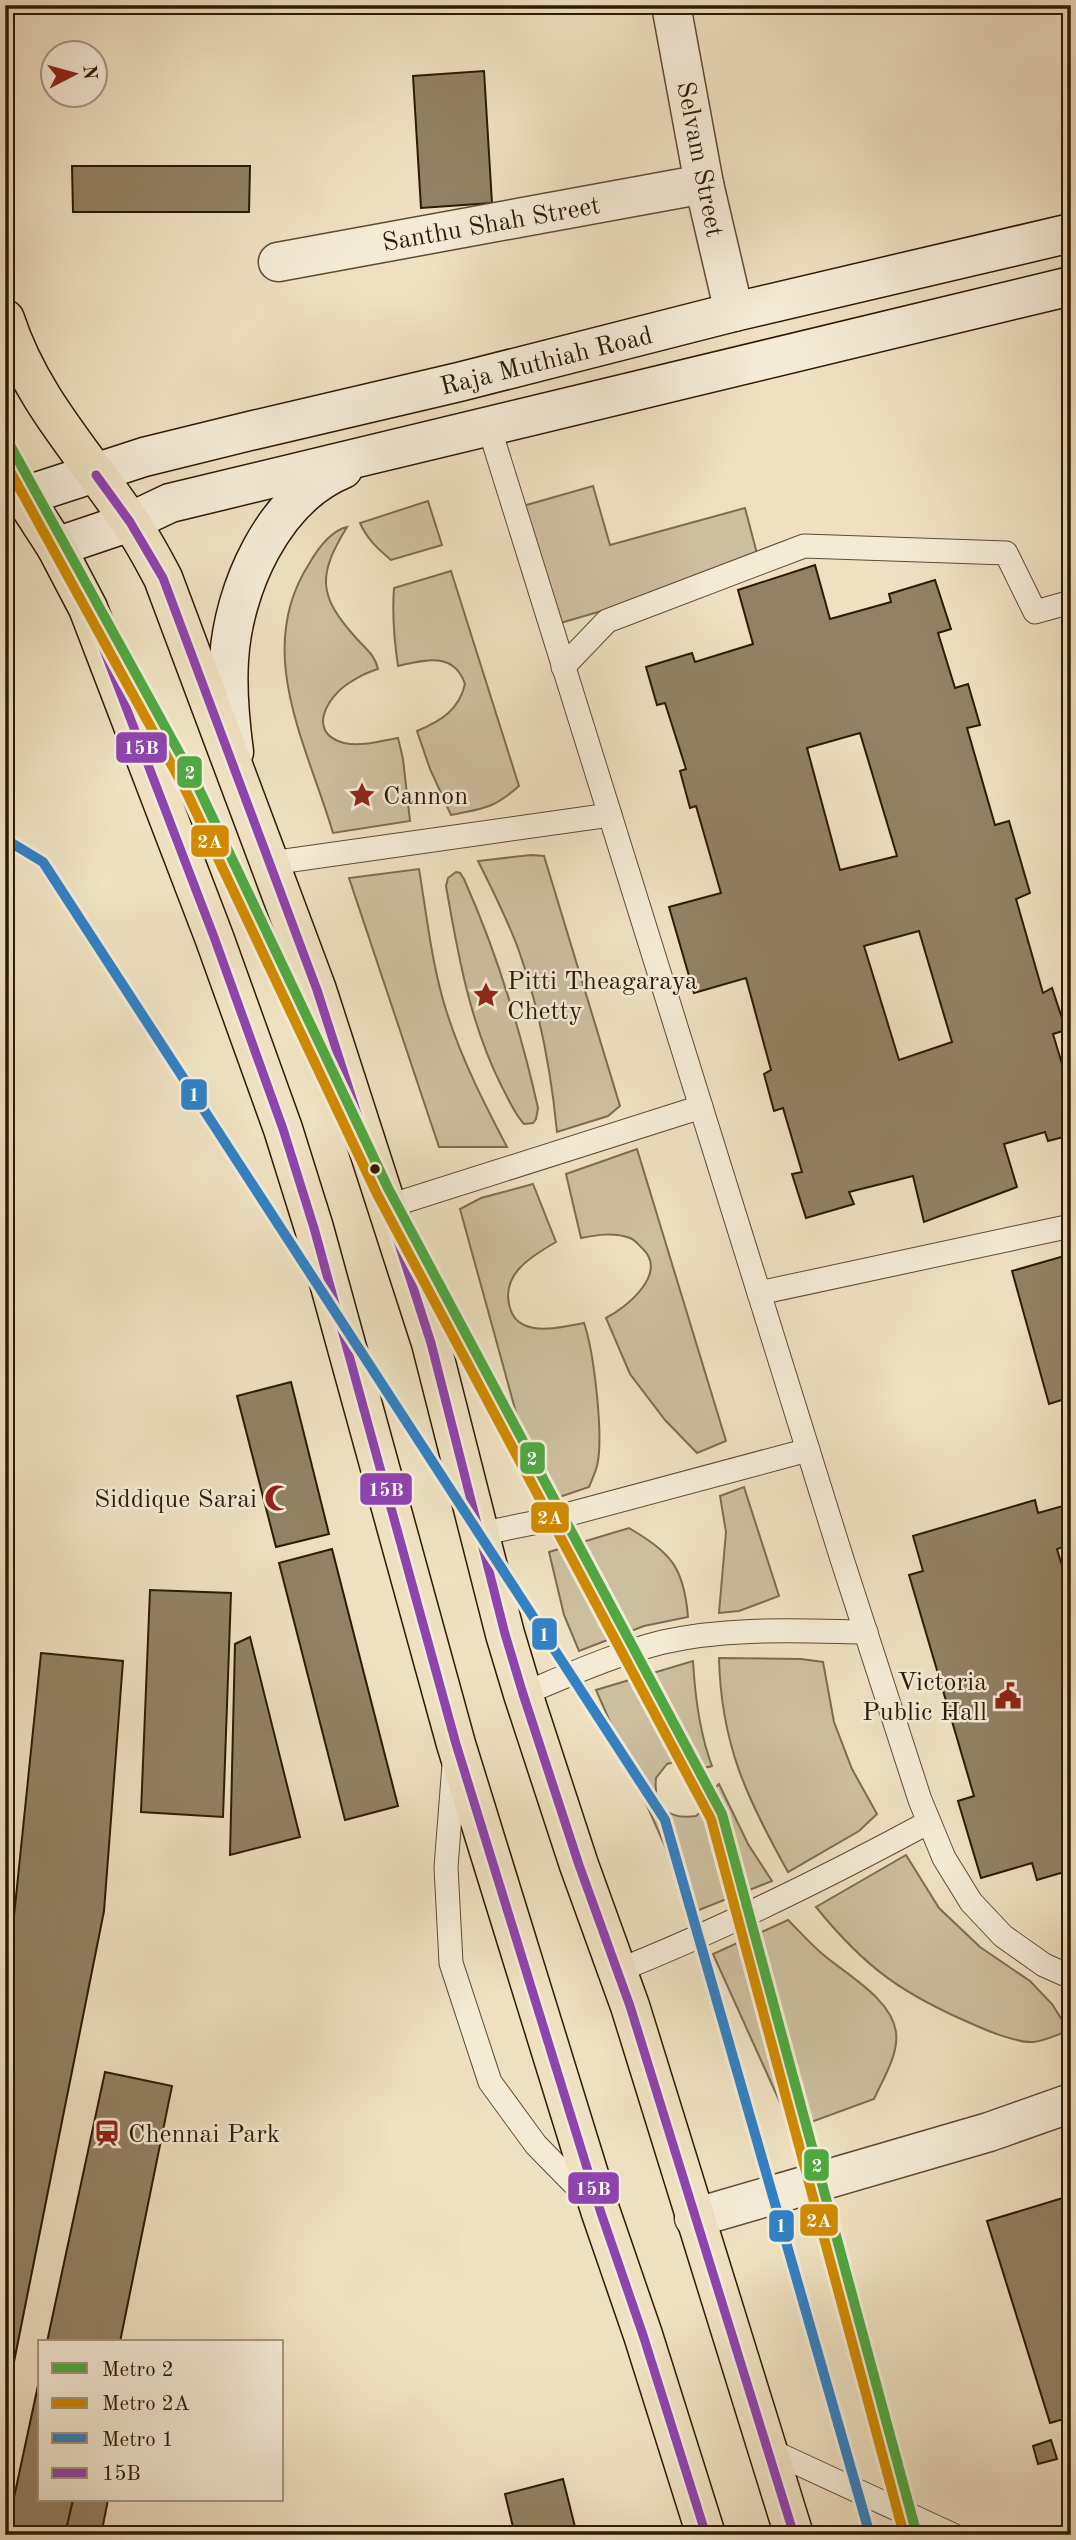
<svg xmlns="http://www.w3.org/2000/svg" width="1076" height="2540" viewBox="0 0 1076 2540" font-family="'Old Standard TT',serif">
  <style>
    .green { fill: #cdbe9f; stroke: #7e6c50; stroke-width: 2 }
    .building { fill: #928164; stroke: #2e1a00; stroke-width: 2; fill-rule: evenodd }
    .lines { fill: none; stroke-linecap: round; stroke-linejoin: round }
    .service-casing { stroke: #5e4c30; stroke-width: 25 }
    .minor-casing { stroke: #5e4c30; stroke-width: 41 }
    .tertiary-casing { stroke: #5e4c30; stroke-width: 41 }
    .secondary-casing { stroke: #2e1a00; stroke-width: 41 }
    .primary-casing { stroke: #2e1a00; stroke-width: 41 }
    .service { stroke: #f4ebd6; stroke-width: 23 }
    .minor { stroke: #f4ebd6; stroke-width: 38 }
    .tertiary { stroke: #f4ebd6; stroke-width: 38 }
    .secondary { stroke: #f4ebd6; stroke-width: 38 }
    .primary { stroke: #eee0c0; stroke-width: 38 }
    .bus-1-casing { stroke: #f4ebd6; stroke-width: 14 }
    .bus-1 { stroke: #8e44ad; stroke-width: 9 }
    .metro-1-casing { stroke: #f4ebd6; stroke-width: 16 }
    .metro-2-casing { stroke: #f4ebd6; stroke-width: 16 }
    .metro-3-casing { stroke: #f4ebd6; stroke-width: 16 }
    .metro-1 { stroke: #4fa841; stroke-width: 10 }
    .metro-2 { stroke: #cf8a00; stroke-width: 10 }
    .metro-3 { stroke: #3281c4; stroke-width: 10 }
    .bus-dot { fill: #2e1a00; stroke: #f4ebd6; stroke-width: 2.5 }
    .labels { text-anchor: middle; stroke-width: 5; stroke-linejoin: round; paint-order: stroke }
    .street-label { font-size: 26px; fill: #2e1a00; stroke: #f4ebd6 }
    .poi-label { font-size: 26px; fill: #2e1a00; stroke: #f4ebd6; text-anchor: start }
    .line-badge { stroke: #f4ebd6; stroke-width: 2.5 }
    .badge-label { font-size: 19px; text-anchor: middle; font-weight: bold; fill: #fff }
  </style>
  <rect width="100%" height="100%" fill="#eee0c0"/>
  <filter id="stains"><feTurbulence type="fractalNoise" baseFrequency=".00286" numOctaves="4"/><feColorMatrix values="0 0 0 0 .2 0 0 0 0 .09 0 0 0 0 .02 0 0 0 .5 -.17"/></filter>
  <radialGradient id="worn" r=".72"><stop offset=".6" stop-color="#630" stop-opacity="0"/><stop offset="1" stop-color="#630" stop-opacity=".3"/></radialGradient>
  <g class="green">
    <polygon points="593,486 610,545 745,508 760,565 557,624 523,506"/>
    <path d="M428,501L442,545L391,560C378,549 367,539 360,523Z"/>
    <path d="M347,527C317,576 318,596 357,639C366,649 375,655 378,669C368,672 358,677 349,683C327,697 306,733 344,743C361,747 381,741 398,738L403,759L410,821L333,833C307,745 253,651 309,564C317,550 330,531 347,527Z"/>
    <path d="M451,571L519,786C493,809 484,808 451,815L430,769L417,731C441,721 459,710 465,684C454,651 425,660 398,666C394,639 392,614 394,588Z"/>
    <path d="M531,855L544,856L620,1106L608,1116L557,1132C551,1071 540,1011 520,954C509,922 493,891 478,861Z"/>
    <path d="M419,869C427,917 432,967 447,1013C462,1060 484,1103 507,1147H439L349,878Z"/>
    <path d="M456,872L460,873L464,879C497,953 520,1028 538,1108L536,1119L533,1123L524,1124C514,1113 509,1100 502,1087C470,1024 458,955 446,886L448,878Z"/>
    <path d="M637,1149L726,1441L697,1453L665,1420L630,1374L606,1318C627,1307 669,1273 642,1248C638,1244 635,1240 630,1238C614,1232 597,1235 581,1238L566,1174Z"/>
    <path d="M533,1184L556,1242C530,1257 500,1275 510,1308C512,1315 517,1322 524,1325C541,1333 566,1326 584,1323C594,1352 604,1437 597,1466C595,1473 592,1480 589,1487L539,1504L515,1409L460,1209L481,1198Z"/>
    <polygon points="744,1487 779,1596 739,1611 719,1613 726,1532 720,1496"/>
    <path d="M629,1528C671,1553 684,1567 688,1617L644,1626L579,1651L564,1615L549,1552Z"/>
    <path d="M719,1658L801,1659L823,1662L834,1722L852,1769L877,1814L859,1831L788,1872C747,1798 721,1745 719,1658Z"/>
    <path d="M693,1661C695,1696 699,1732 712,1766C697,1772 684,1758 667,1764L656,1778C653,1807 668,1820 696,1816C710,1806 708,1792 719,1784L748,1844L772,1881L694,1912L596,1690Z"/>
    <path d="M906,1855L939,1908L980,1947L1030,1981L1052,2004L1069,2031C1058,2034 1045,2041 1033,2042C1019,2043 990,2032 977,2026C904,1995 866,1969 816,1907Z"/>
    <path d="M788,1920C798,1930 808,1941 819,1951C843,1973 891,1997 896,2032C899,2054 883,2079 874,2099L792,2129L713,1954Z"/>
  </g>
  <g class="building">
    <polygon points="484,71 492,203 421,208 413,76"/>
    <polygon points="72,166 250,166 249,212 73,212"/>
    <path d="M815,565L830,619L891,602L889,594L935,580L951,629L938,633L955,688L968,684L980,725L967,728L995,825L1009,821L1030,893L1016,899L1043,993L1052,988L1066,1030L1053,1034L1071,1094V1135L1048,1141L1045,1132L1004,1144L1017,1187L924,1222L913,1176L849,1192L854,1204L806,1218L792,1174L802,1172L783,1108L774,1111L764,1074L771,1070L746,978L694,993L669,907L721,893L696,806L690,808L680,771L686,769L665,703L657,705L646,667L692,653L695,662L753,644L738,590ZM860,733L897,856L840,870L807,748ZM919,931L952,1042L899,1060L864,946Z"/>
    <polygon points="1071,1254 1071,1397 1049,1404 1012,1271"/>
    <polygon points="291,1382 329,1534 276,1547 237,1396"/>
    <polygon points="1035,1500 1038,1513 1063,1506 1071,1534 1071,1544 1057,1549 1071,1596 1071,1870 1037,1880 1032,1863 981,1878 958,1801 974,1796 909,1575 923,1571 913,1536"/>
    <polygon points="332,1549 398,1806 345,1820 279,1563"/>
    <polygon points="150,1590 231,1593 223,1817 141,1812"/>
    <polygon points="250,1637 300,1837 230,1855 235,1644"/>
    <polygon points="41,1653 123,1661 104,1911 5,2407 5,1964 14,1916"/>
    <polygon points="105,2072 172,2086 120,2342 47,2342"/>
    <polygon points="1066,2197 1071,2213 1071,2300 1063,2303 1071,2326 1071,2417 1050,2423 987,2221"/>
    <polygon points="40,2376 40,2500 73,2500 65,2535 6,2535"/>
    <polygon points="1051,2440 1057,2459 1038,2464 1033,2446"/>
    <polygon points="563,2479 577,2535 515,2535 505,2494"/>
    <polygon points="73,2500 108,2500 101,2535 65,2535"/>
  </g>
  <g class="lines">
    <g class="service-casing">
      <g id="service">
        <polyline points="489,427 841,1556 920,1800 944,1858 971,1902 1003,1936 1044,1965 1071,1977"/>
        <polyline points="563,667 607,621 804,546 1006,553 1035,612 1071,602"/>
        <polyline points="271,863 610,815"/>
        <polyline points="386,1207 701,1107"/>
        <polyline points="759,1293 1071,1226"/>
        <polyline points="479,1534 543,1521 808,1450"/>
        <path d="M523,1694C569,1675 615,1654 663,1642C729,1627 799,1631 866,1632"/>
        <polyline points="454,1765 446,1867 451,1963 490,2082 536,2145 591,2201"/>
        <path d="M617,1971C725,1928 827,1877 929,1822"/>
        <polyline points="767,2449 953,2535"/>
      </g>
    </g>
    <g class="minor-casing">
      <g id="minor">
        <polyline points="671,5 704,184 734,312"/>
        <polyline points="278,262 704,184"/>
      </g>
    </g>
    <g class="tertiary-casing">
      <polyline id="tertiary" points="694,2218 989,2132 1071,2103"/>
    </g>
    <g class="secondary-casing">
      <g id="secondary">
        <polyline points="24,496 144,457 254,430 459,382 734,312 1071,233"/>
        <polyline points="56,547 130,522 170,503 1071,286"/>
        <path d="M234,752C230,722 227,690 229,660C233,589 273,498 343,469"/>
      </g>
    </g>
    <g class="primary-casing">
      <g id="primary">
        <path d="M5,319C31,399 85,454 131,523C143,540 153,559 163,578L317,990L431,1343L505,1634L523,1694L579,1865L630,2006L794,2535"/>
        <polyline points="5,468 56,547 88,608 214,937 283,1129 314,1228 456,1744 600,2210 643,2335 706,2535"/>
      </g>
    </g>
    <use href="#service" class="service"/>
    <use href="#minor" class="minor"/>
    <use href="#tertiary" class="tertiary"/>
    <use href="#secondary" class="secondary"/>
    <use href="#primary" class="primary"/>
    <g class="bus-1-casing">
      <g id="bus-1">
        <polyline points="5,468 56,547 88,608 214,937 283,1129 314,1228 456,1744 600,2210 643,2335 706,2535"/>
        <polyline points="96,475 130,522 163,578 317,990 431,1343 505,1634 523,1694 579,1865 630,2006 794,2535"/>
      </g>
    </g>
    <use href="#bus-1" class="bus-1"/>
    <g class="metro-1-casing">
      <polyline id="metro-1" points="5,436 197,785 388,1188 722,1814 917,2535"/>
    </g>
    <g class="metro-2-casing">
      <polyline id="metro-2" points="5,462 186,791 377,1194 711,1819 904,2535"/>
    </g>
    <g class="metro-3-casing">
      <polyline id="metro-3" points="5,839 43,862 665,1820 870,2535"/>
    </g>
    <use href="#metro-1" class="metro-1"/>
    <use href="#metro-2" class="metro-2"/>
    <use href="#metro-3" class="metro-3"/>
  </g>
  <defs>
    <g id="sight-bare" transform="scale(2.1)"><path d="M0-6L1.8-2.2L6-1.7L2.9 1.2L3.7 5.4L0 3.3L-3.7 5.4L-2.9 1.2L-6-1.7L-1.8-2.2Z" fill="#8f2418" stroke="#f4ebd6" stroke-width="2.5" paint-order="stroke"/></g>
    <g id="mosque-bare" transform="scale(2.1)"><path d="M3.5-4.9A6 6 0 1 0 3.5 4.9A5 5 0 1 1 3.5-4.9Z" fill="#8f2418" stroke="#f4ebd6" stroke-width="2.5" paint-order="stroke"/></g>
    <g id="civic-bare" transform="scale(2.1)"><path d="M-.6-6.5H3V-4.5H.6V-3L4-1V1h2V6H-6V1h2V-1L-.6-3ZM-1.2 2.5V6h2.4V2.5Z" fill="#8f2418" stroke="#f4ebd6" stroke-width="2.5" paint-order="stroke"/></g>
    <g id="station-bare" transform="scale(2.1)"><path d="M-3-6H3Q5-6 5-4V2Q5 4 3 4L4.5 6H3L1.5 4h-3L-3 6H-4.5L-3 4Q-5 4-5 2V-4Q-5-6-3-6ZM-3.5-4v3h7v-3ZM-3.5 1v1.5H-2V1ZM2 1v1.5H3.5V1Z" fill="#8f2418" stroke="#f4ebd6" stroke-width="2.5" paint-order="stroke"/></g>
  </defs>
  <g fill-rule="evenodd">
    <use href="#sight-bare" x="362" y="795"/>
    <use href="#sight-bare" x="486" y="995"/>
    <use href="#mosque-bare" x="278" y="1498"/>
    <use href="#civic-bare" x="1008" y="1696"/>
    <use href="#station-bare" x="107" y="2133"/>
  </g>
  <circle class="bus-dot" cx="375" cy="1169" r="6"/>
  <g class="labels">
    <g class="street-label">
      <text transform="translate(701 159) rotate(79)" y="9">Selvam Street</text>
      <text transform="translate(491 223) rotate(-10)" y="9">Santhu Shah Street</text>
      <text transform="translate(546 360) rotate(-14)" y="9">Raja Muthiah Road</text>
    </g>
    <g class="poi-label">
      <text x="383" y="804">Cannon</text>
      <text x="507" y="989">Pitti Theagaraya<tspan x="507" dy="30">Chetty</tspan></text>
      <text x="257" y="1507" text-anchor="end">Siddique Sarai</text>
      <text x="987" y="1690" text-anchor="end">Victoria<tspan x="987" dy="30">Public Hall</tspan></text>
      <text x="128" y="2142">Chennai Park</text>
    </g>
  </g>
  <g class="line-badge">
    <rect x="115" y="731" width="53" height="33" rx="7" fill="#8e44ad"/>
    <rect x="176" y="755" width="27" height="34" rx="7" fill="#4fa841"/>
    <rect x="190" y="824" width="40" height="34" rx="7" fill="#cf8a00"/>
    <rect x="180" y="1078" width="28" height="33" rx="7" fill="#3281c4"/>
    <rect x="519" y="1441" width="27" height="34" rx="7" fill="#4fa841"/>
    <rect x="359" y="1472" width="54" height="34" rx="7" fill="#8e44ad"/>
    <rect x="530" y="1501" width="40" height="33" rx="7" fill="#cf8a00"/>
    <rect x="531" y="1617" width="27" height="34" rx="7" fill="#3281c4"/>
    <rect x="803" y="2148" width="27" height="34" rx="7" fill="#4fa841"/>
    <rect x="567" y="2171" width="53" height="34" rx="7" fill="#8e44ad"/>
    <rect x="799" y="2203" width="40" height="34" rx="7" fill="#cf8a00"/>
    <rect x="768" y="2209" width="27" height="34" rx="7" fill="#3281c4"/>
  </g>
  <g class="badge-label">
    <text x="141" y="754">15B</text>
    <text x="190" y="779">2</text>
    <text x="210" y="848">2A</text>
    <text x="194" y="1101">1</text>
    <text x="532" y="1465">2</text>
    <text x="386" y="1496">15B</text>
    <text x="550" y="1524">2A</text>
    <text x="544" y="1641">1</text>
    <text x="817" y="2172">2</text>
    <text x="593" y="2195">15B</text>
    <text x="819" y="2227">2A</text>
    <text x="781" y="2232">1</text>
  </g>
  <rect width="1076" height="2540" fill="none" stroke="#eee0c0" stroke-width="28"/>
  <rect x="7" y="7" width="1062" height="2526" fill="none" stroke="#2e1a00" stroke-width="3.5"/>
  <rect x="14" y="14" width="1048" height="2512" fill="none" stroke="#2e1a00" stroke-width="2"/>
  <rect x="38" y="2340" width="245" height="161" fill="#f4ebd6" stroke="#a59780" stroke-width="2"/>
  <rect x="52" y="2363" width="35" height="10" fill="#4fa841" stroke="#a59780" stroke-width="2"/>
  <text x="102" y="2376" font-size="21" fill="#2e1a00">Metro 2</text>
  <rect x="52" y="2398" width="35" height="10" fill="#cf8a00" stroke="#a59780" stroke-width="2"/>
  <text x="102" y="2410" font-size="21" fill="#2e1a00">Metro 2A</text>
  <rect x="52" y="2433" width="35" height="10" fill="#3281c4" stroke="#a59780" stroke-width="2"/>
  <text x="102" y="2446" font-size="21" fill="#2e1a00">Metro 1</text>
  <rect x="52" y="2468" width="35" height="10" fill="#8e44ad" stroke="#a59780" stroke-width="2"/>
  <text x="102" y="2480" font-size="21" fill="#2e1a00">15B</text>
  <g transform="translate(74 74) rotate(84)"><circle r="33" fill="#f4ebd6" stroke="#a59780" stroke-width="2"/>
  <path d="M0-5L12 26L0 18L-12 26Z" fill="#8f2418"/>
  <text y="-10" font-size="19" font-weight="bold" text-anchor="middle" fill="#2e1a00">N</text>
  </g>
  <rect width="100%" height="100%" filter="url(#stains)"/>
  <rect width="100%" height="100%" fill="url(#worn)"/>
</svg>
